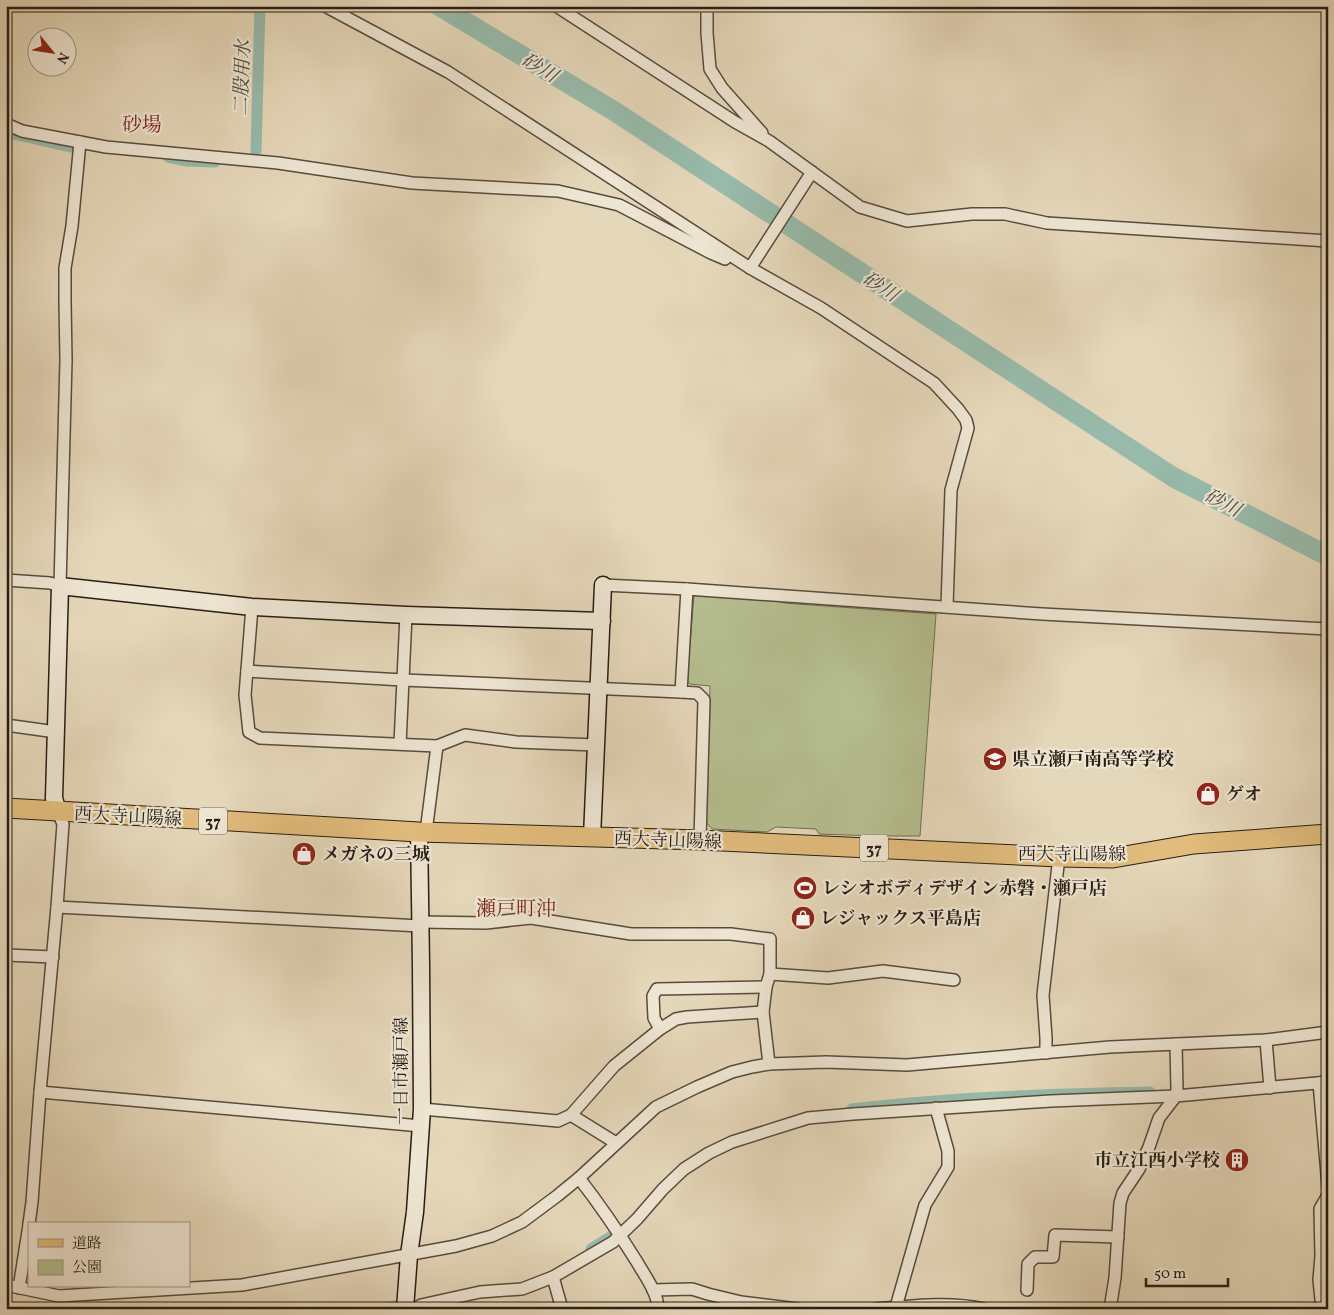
<svg xmlns="http://www.w3.org/2000/svg" width="1334" height="1315" viewBox="0 0 1334 1315" font-family="Vollkorn,'Noto Serif JP',serif">
  <style>
    .green { fill: #b5be8f; stroke: #6e6e52 }
    .lines { fill: none; stroke-linecap: round; stroke-linejoin: round }
    .canal { stroke: #97baaa; stroke-width: 11 }
    .river { stroke: #97baaa; stroke-width: 20 }
    .street-casing { stroke: #564c3e; stroke-width: 14 }
    .secondary-casing { stroke: #271e15; stroke-width: 19 }
    .primary-casing { stroke: #271e15; stroke-width: 21 }
    .street { stroke: #eee5d2; stroke-width: 11 }
    .secondary { stroke: #eee5d2; stroke-width: 16 }
    .primary { stroke: #e2bc7c; stroke-width: 19 }
    .labels { text-anchor: middle; stroke-width: 4.5; stroke-linejoin: round; paint-order: stroke }
    .shield { fill: #eee5d2; stroke: #635a4e; stroke-width: 1 }
    .shield-label { font-size: 16px; font-weight: bold; fill: #271e15 }
    .poi-label { font-size: 18px; font-weight: bold; fill: #271e15; stroke: #eee5d2; text-anchor: start }
    .street-label { font-size: 18px; fill: #271e15; stroke: #eee5d2 }
    .water-label { font-size: 19px; font-style: italic; fill: #494d42; stroke: #eee5d2 }
    .quarter-label { font-size: 20px; fill: #7a1f14; stroke: #eee5d2 }
  </style>
  <rect width="100%" height="100%" fill="#e5d7b9"/>
  <filter id="stains"><feTurbulence type="fractalNoise" baseFrequency=".004" numOctaves="4"/><feColorMatrix values="0 0 0 0 .2 0 0 0 0 .09 0 0 0 0 .02 0 0 0 .5 -.17"/></filter>
  <radialGradient id="worn" r=".72"><stop offset=".6" stop-color="#630" stop-opacity="0"/><stop offset="1" stop-color="#630" stop-opacity=".3"/></radialGradient>
  <polygon class="green" points="698,595 774,599 784,603 936,614 920,836 877,836 819,834 816,829 776,827 767,832 712,829 706,822 710,686 690,684 687,680 694,596"/>
  <g class="lines">
    <g class="canal">
      <polyline points="6,131 18,135 70,147"/>
      <polyline points="256,151 260,6"/>
      <polyline points="168,157 187,161 215,162"/>
      <path d="M852,1109C951,1097 1051,1094 1150,1092"/>
      <polyline points="591,1249 615,1234"/>
      <polyline points="380,1309 396,1306"/>
    </g>
    <polyline class="river" points="439,6 614,111 1173,477 1324,554 1328,555"/>
    <g class="street-casing">
      <g id="street">
        <polyline points="325,6 448,72 750,268 821,308 934,383 958,409 966,420 968,428 951,490 947,606"/>
        <polyline points="556,6 735,122 769,141 860,207 907,221 972,214 1005,214 1047,223 1328,241"/>
        <polyline points="707,6 707,33 710,69 722,88 762,133"/>
        <polyline points="6,124 22,131 106,147 278,163 412,183 558,191 619,205 711,253 725,259"/>
        <polyline points="750,268 812,172"/>
        <polyline points="6,580 50,583 60,586 66,360 65,302 65,268 72,226 80,142"/>
        <polyline points="603,585 687,589 1042,614 1328,629"/>
        <polyline points="687,589 681,692 697,693 704,700 700,840"/>
        <polyline points="252,607 245,695 249,732 260,738 437,746 465,735 516,742 596,745"/>
        <polyline points="247,671 403,680 681,692"/>
        <polyline points="6,725 56,732"/>
        <polyline points="400,744 406,615"/>
        <polyline points="426,832 437,746"/>
        <polyline points="57,907 420,926"/>
        <polyline points="420,922 486,923 531,918 631,934 731,934 770,939 770,974 766,987 763,1012 769,1064"/>
        <polyline points="6,955 53,957"/>
        <polyline points="770,974 828,978 883,971 954,980"/>
        <polyline points="660,1029 654,1018 653,996 657,989 766,987"/>
        <polyline points="1266,1040 1270,1088"/>
        <polyline points="1046,1053 1046,1038 1043,995 1059,857"/>
        <polyline points="1319,1083 1328,1186"/>
        <polyline points="40,1092 421,1126"/>
        <polyline points="422,1109 558,1121 571,1115 614,1066 660,1029 676,1019 687,1017 763,1012"/>
        <polyline points="571,1115 616,1143"/>
        <path d="M579,1178C600,1205 619,1233 637,1262C645,1276 658,1293 658,1309"/>
        <polyline points="29,1224 32,1202 40,1092 57,907 63,824 58,812"/>
        <polyline points="553,1277 562,1309"/>
        <polyline points="6,1285 59,1296 242,1285 456,1246 492,1236 522,1222 557,1196 579,1178 656,1107 697,1087 732,1072 752,1067 769,1064 826,1062 907,1065 1110,1047 1266,1040 1328,1032"/>
        <polyline points="19,1288 29,1225"/>
        <polyline points="653,1290 692,1289 708,1294 741,1302 798,1309"/>
        <polyline points="1027,1290 1028,1264 1035,1257 1053,1257 1055,1235 1118,1237"/>
        <polyline points="896,1307 925,1205 948,1167 948,1151 936,1108"/>
        <polyline points="415,1309 421,1305 480,1292 522,1289 553,1277 613,1242 637,1219 663,1189 684,1169 709,1153 732,1142 808,1118 853,1114 1051,1101 1176,1096 1177,1089 1176,1044"/>
        <path d="M875,1309C910,1306 950,1301 984,1309"/>
        <polyline points="1110,1309 1115,1278 1120,1203 1123,1193 1139,1169 1149,1147 1159,1118 1176,1096 1328,1082"/>
        <polyline points="1322,1309 1319,1280 1321,1256 1320,1209 1328,1195"/>
      </g>
    </g>
    <g class="secondary-casing">
      <g id="secondary">
        <polyline points="58,812 54,798 60,586 252,607 406,615 602,621"/>
        <polyline points="592,837 603,585"/>
        <polyline points="405,1309 409,1255 415,1212 422,1109 421,965 419,832"/>
      </g>
    </g>
    <g class="primary-casing">
      <polyline id="primary" points="6,808 419,832 700,840 1059,857 1113,858 1194,844 1328,834"/>
    </g>
    <use href="#street" class="street"/>
    <use href="#secondary" class="secondary"/>
    <use href="#primary" class="primary"/>
  </g>
  <defs>
    <g id="school-disc" transform="scale(1.25)"><circle r="9.5" fill="#8f2418" stroke="#eee5d2"/><path d="M0-5L7-2L0 1L-7-2ZM-4 1L0 2.5L4 1V4Q0 6-4 4Z" fill="#fff"/></g>
    <g id="shop-disc" transform="scale(1.25)"><circle r="9.5" fill="#8f2418" stroke="#eee5d2"/><path d="M-5-2.5h2.3a2.7 3.5 0 0 1 5.4 0H5L5.5 6h-11ZM-1.5-2.5h3a1.5 2.3 0 0 0-3 0Z" fill="#fff"/></g>
    <g id="stadium-disc" transform="scale(1.25)"><circle r="9.5" fill="#8f2418" stroke="#eee5d2"/><path d="M0-5a6.5 5 0 1 0 0 10a6.5 5 0 1 0 0-10ZM-3.5-1.8h7v3.6h-7Z" fill="#fff"/></g>
    <g id="building-disc" transform="scale(1.25)"><circle r="9.5" fill="#8f2418" stroke="#eee5d2"/><path d="M-4-6H4V6H1V3H-1V6H-4ZM-2.5-4.3h1.7v1.8h-1.7ZM.8-4.3h1.7v1.8H.8ZM-2.5-1h1.7V.8h-1.7ZM.8-1h1.7V.8H.8Z" fill="#fff"/></g>
  </defs>
  <g fill-rule="evenodd">
    <use href="#school-disc" x="995" y="759"/>
    <use href="#shop-disc" x="1208" y="794"/>
    <use href="#shop-disc" x="304" y="854"/>
    <use href="#stadium-disc" x="805" y="888"/>
    <use href="#shop-disc" x="803" y="918"/>
    <use href="#building-disc" x="1237" y="1160"/>
  </g>
  <g class="labels">
    <g class="shield">
      <rect x="199" y="807.5" width="28" height="27" rx="4"/>
      <rect x="860" y="834.5" width="28" height="27" rx="4"/>
    </g>
    <g class="shield-label">
      <text x="213" y="827">37</text>
      <text x="874" y="854">37</text>
    </g>
    <g class="poi-label">
      <text x="1012" y="765">県立瀬戸南高等学校</text>
      <text x="1226" y="800">ゲオ</text>
      <text x="322" y="860">メガネの三城</text>
      <text x="822" y="894">レシオボディデザイン赤磐・瀬戸店</text>
      <text x="820" y="924">レジャックス平島店</text>
      <text x="1220" y="1166" text-anchor="end">市立江西小学校</text>
    </g>
    <g class="street-label">
      <text transform="translate(128 816) rotate(3)" y="6">西大寺山陽線</text>
      <text transform="translate(668 840) rotate(2)" y="6">西大寺山陽線</text>
      <text x="1072" y="860">西大寺山陽線</text>
      <text transform="translate(401 1071) rotate(-90)" y="6">一日市瀬戸線</text>
    </g>
    <g class="water-label">
      <text transform="translate(540 67) rotate(31)" y="7">砂川</text>
      <text transform="translate(241 78) rotate(-88)" y="7">二股用水</text>
      <text transform="translate(881 286) rotate(33)" y="7">砂川</text>
      <text transform="translate(1223 502) rotate(27)" y="7">砂川</text>
    </g>
    <g class="quarter-label">
      <text x="142" y="131">砂場</text>
      <text x="516" y="915">瀬戸町沖</text>
    </g>
  </g>
  <rect width="1334" height="1315" fill="none" stroke="#e5d7b9" stroke-width="25"/>
  <rect x="8" y="8" width="1319" height="1300" fill="none" stroke="#271e15" stroke-width="2.5"/>
  <rect x="12" y="12" width="1309" height="1290" fill="none" stroke="#271e15"/>
  <rect x="28" y="1222" width="162" height="65" fill="#eee5d2" stroke="#9e9586"/>
  <rect x="38" y="1239" width="25" height="8" fill="#e2bc7c" stroke="#9e9586"/>
  <text x="72" y="1248" font-size="15" fill="#271e15">道路</text>
  <rect x="38" y="1260" width="25" height="15" fill="#b5be8f" stroke="#9e9586"/>
  <text x="72" y="1272" font-size="15" fill="#271e15">公園</text>
  <g transform="translate(52 52) rotate(120)"><circle r="24" fill="#eee5d2" stroke="#9e9586"/>
  <path d="M0-4L9 19L0 12L-9 19Z" fill="#8f2418"/>
  <text y="-8" font-size="14" font-weight="bold" text-anchor="middle" fill="#271e15">N</text>
  </g>
  <path d="M1146 1278v8h82v-8" fill="none" stroke="#271e15" stroke-width="2.5"/>
  <text x="1154" y="1278" font-size="15" fill="#271e15" stroke="#eee5d2" stroke-width="4" paint-order="stroke">50 m</text>
  <rect width="100%" height="100%" filter="url(#stains)"/>
  <rect width="100%" height="100%" fill="url(#worn)"/>
</svg>
